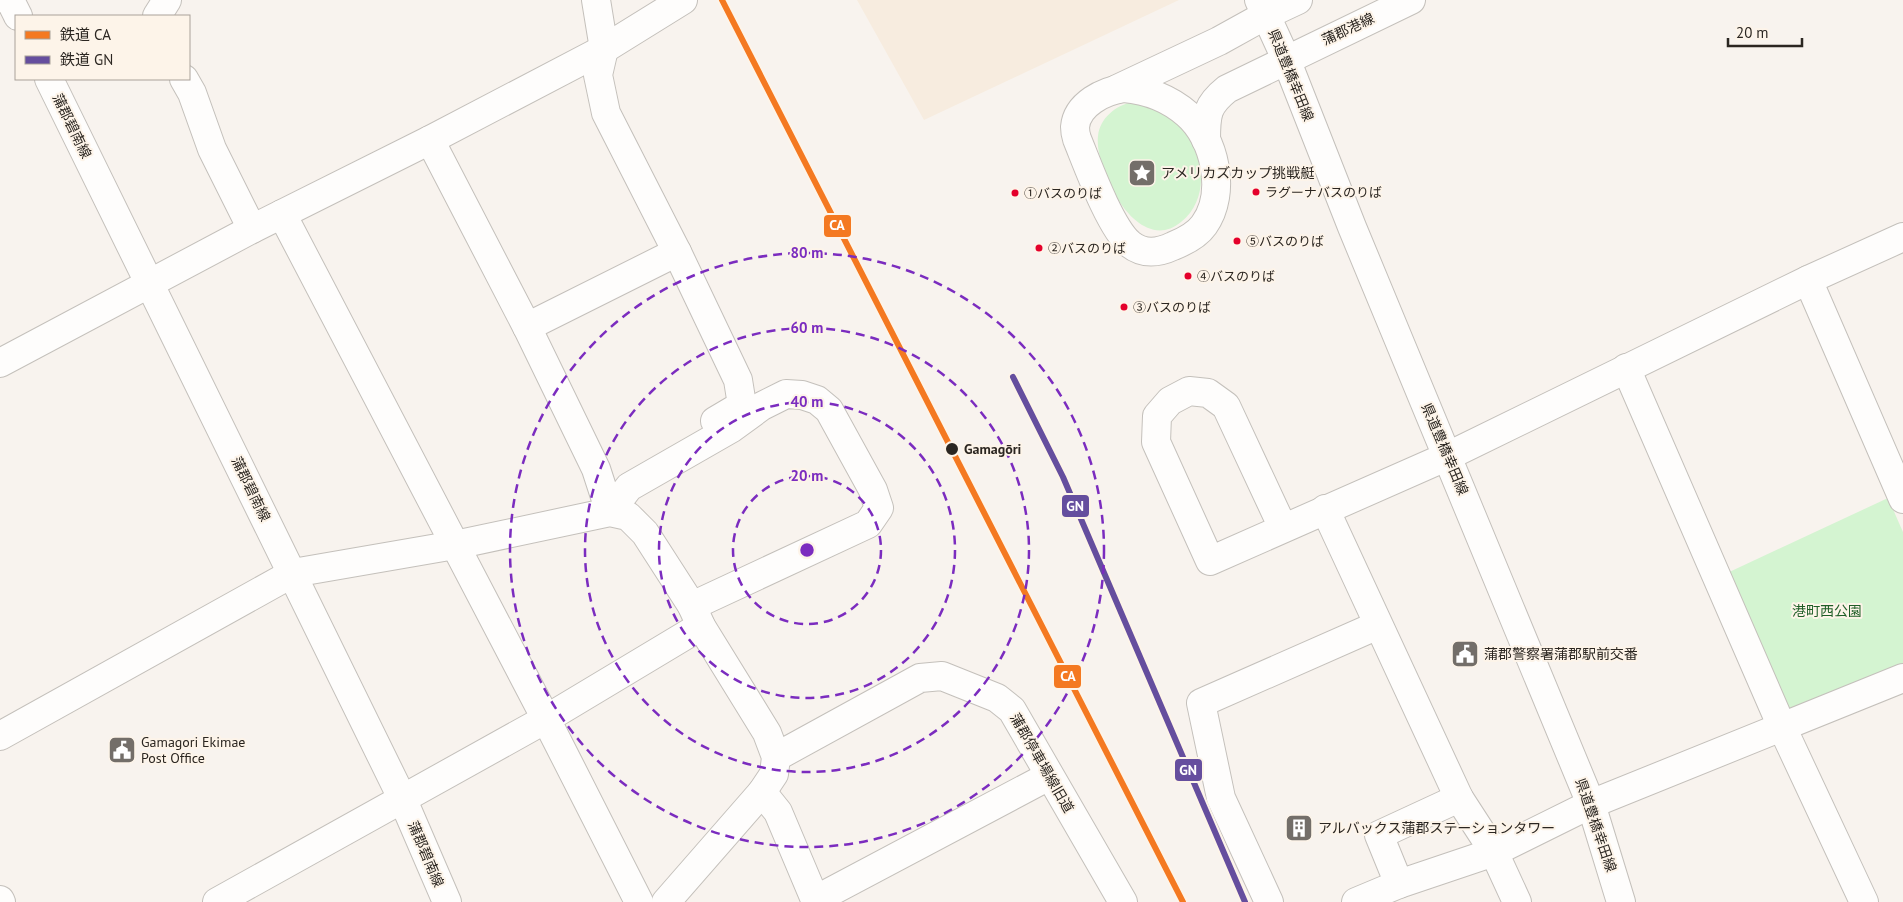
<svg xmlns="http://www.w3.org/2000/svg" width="1903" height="902" viewBox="0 0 1903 902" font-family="'PT Sans','Noto Sans JP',sans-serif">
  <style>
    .built { fill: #f7ecdf }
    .green { fill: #d4f4d1 }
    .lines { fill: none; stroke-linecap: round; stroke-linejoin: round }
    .minor-casing { stroke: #c4c0bb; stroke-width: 30 }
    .major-casing { stroke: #c4c0bb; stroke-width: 30 }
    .minor { stroke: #fefdfc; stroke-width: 28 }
    .major { stroke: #fefdfc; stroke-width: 28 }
    .rail-1-casing { stroke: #fdf4e9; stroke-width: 10 }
    .rail-2-casing { stroke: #fdf4e9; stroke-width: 10 }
    .rail-1 { stroke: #f47921; stroke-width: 6 }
    .rail-2 { stroke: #654e9e; stroke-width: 6 }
    .ring { fill: none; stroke: #7b2cbf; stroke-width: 2.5; stroke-dasharray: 9 6 }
    .bus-dot { fill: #e4002b; stroke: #fdf4e9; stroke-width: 2 }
    .stop-dot { fill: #2b2621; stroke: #fdf4e9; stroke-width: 2 }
    .labels { text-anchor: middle; stroke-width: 4; stroke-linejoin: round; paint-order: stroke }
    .bus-label { font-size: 13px; fill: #2b2621; stroke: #fdf4e9; text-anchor: start }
    .street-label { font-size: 14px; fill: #2b2621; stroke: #fdf4e9 }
    .poi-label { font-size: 14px; fill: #2b2621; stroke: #fdf4e9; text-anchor: start }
    .stop-label { font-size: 14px; font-weight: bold; fill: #2b2621; stroke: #fdf4e9; text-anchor: start }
    .park-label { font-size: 14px; fill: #1f5e27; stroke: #fdf4e9 }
    .centre { fill: #7b2cbf; stroke: #fdf4e9; stroke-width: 2.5 }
    .ring-label { font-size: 15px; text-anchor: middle; font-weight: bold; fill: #7b2cbf; stroke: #fdf4e9; stroke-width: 4; stroke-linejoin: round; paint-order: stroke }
    .line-badge { stroke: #fdf4e9; stroke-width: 2 }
    .badge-label { font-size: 14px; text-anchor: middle; font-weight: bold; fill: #fff }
  </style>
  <rect width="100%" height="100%" fill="#f8f3ee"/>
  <polygon class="built" points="857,0 1179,0 924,120"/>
  <g class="green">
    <path d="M1133,102C1139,102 1146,102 1152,104C1157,106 1163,112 1167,115C1172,119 1178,122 1182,127C1186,130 1188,135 1190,139C1206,166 1206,202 1181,222C1138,258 1094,170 1098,136C1100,118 1116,105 1133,102Z"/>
    <polygon points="1888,498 1903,532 1903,665 1790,712 1725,574"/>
  </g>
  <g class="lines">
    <g class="minor-casing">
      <g id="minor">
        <polyline points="596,0 604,49 598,75 606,113 677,252 738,380 742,405 715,421"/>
        <polyline points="157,16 167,0"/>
        <polyline points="184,79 192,93 212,149 252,229"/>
        <path d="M1124,88C1147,90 1170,99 1187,114C1215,138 1227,193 1204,225C1197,235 1183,242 1173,246C1158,253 1144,255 1130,244C1110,227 1088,166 1077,139C1076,136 1075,131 1075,127C1077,104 1104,91 1124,88Z"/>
        <polyline points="1117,89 1219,41 1266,15 1298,0"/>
        <polyline points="430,140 527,327 596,469 610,512"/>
        <path d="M1206,140C1206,114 1207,105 1227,89L1411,0"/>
        <polyline points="282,214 546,719 639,902"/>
        <polyline points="1808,280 1903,499"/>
        <polyline points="527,327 677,252"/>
        <polyline points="0,363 252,229 430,140 604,49 683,0"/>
        <polyline points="1626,368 1782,727 1864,902"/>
        <polyline points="1325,509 1459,798 1494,852 1517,902"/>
        <polyline points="610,512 629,487 732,428 762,406 786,394 802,395 817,400 829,410 873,490 879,508 868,524 692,606"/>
        <polyline points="1283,528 1226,406 1208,393 1189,391 1170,401 1157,416 1156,442 1210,561 1448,456 1808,280 1903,237"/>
        <polyline points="0,736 293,573 455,545 610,512 628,516 645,533 692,606 701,626 767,733 776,757 774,774 762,792 666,902"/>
        <polyline points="776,757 920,678 942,676 997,698 1012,710 1123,902"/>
        <polyline points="762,792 778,812 816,902"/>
        <polyline points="1399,884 1379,835 1459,798"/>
        <polyline points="0,900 1,902"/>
        <polyline points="815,900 1049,776"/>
        <polyline points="217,902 546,719 701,626"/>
        <polyline points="1269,902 1221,798 1201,703 1378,625"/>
        <polyline points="1356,902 1399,884 1494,852 1591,804 1903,678"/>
      </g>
    </g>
    <g class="major-casing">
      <g id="major">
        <polyline points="10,0 18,16"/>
        <polyline points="1259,0 1286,59 1352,227 1591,804 1621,902"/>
        <polyline points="49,79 403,800 447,902"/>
      </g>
    </g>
    <use href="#minor" class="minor"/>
    <use href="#major" class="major"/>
    <g class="rail-1-casing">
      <polyline id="rail-1" points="722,0 1183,902"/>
    </g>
    <g class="rail-2-casing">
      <polyline id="rail-2" points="1013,377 1063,477 1245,902"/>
    </g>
    <use href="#rail-1" class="rail-1"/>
    <use href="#rail-2" class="rail-2"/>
  </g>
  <g class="ring">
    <circle cx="807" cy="550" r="74"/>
    <circle cx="807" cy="550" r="148"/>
    <circle cx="807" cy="550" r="222"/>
    <circle cx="807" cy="550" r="297"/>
  </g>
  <defs>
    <g id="sight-square" transform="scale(1.4375)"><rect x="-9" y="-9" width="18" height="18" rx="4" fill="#736e69" stroke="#fdf4e9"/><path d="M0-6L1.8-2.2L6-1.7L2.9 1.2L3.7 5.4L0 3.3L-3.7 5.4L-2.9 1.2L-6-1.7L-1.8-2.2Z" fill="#fff"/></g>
    <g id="civic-square" transform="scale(1.4375)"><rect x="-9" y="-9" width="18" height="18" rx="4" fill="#736e69" stroke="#fdf4e9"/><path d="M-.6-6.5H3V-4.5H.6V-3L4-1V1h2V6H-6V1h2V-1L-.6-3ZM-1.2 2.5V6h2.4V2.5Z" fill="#fff"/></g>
    <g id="building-square" transform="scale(1.4375)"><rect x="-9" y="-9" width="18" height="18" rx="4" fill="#736e69" stroke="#fdf4e9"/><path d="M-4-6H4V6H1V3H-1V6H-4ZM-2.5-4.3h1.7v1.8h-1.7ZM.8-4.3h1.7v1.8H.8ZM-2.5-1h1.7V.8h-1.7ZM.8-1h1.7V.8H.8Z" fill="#fff"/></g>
  </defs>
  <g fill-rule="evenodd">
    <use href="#sight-square" x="1142" y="173"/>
    <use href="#civic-square" x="1465" y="654"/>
    <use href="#civic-square" x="122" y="750"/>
    <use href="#building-square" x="1299" y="828"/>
  </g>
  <g class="bus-dot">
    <circle cx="1256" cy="192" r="4.5"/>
    <circle cx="1015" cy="193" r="4.5"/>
    <circle cx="1237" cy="241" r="4.5"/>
    <circle cx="1039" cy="248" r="4.5"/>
    <circle cx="1188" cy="276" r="4.5"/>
    <circle cx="1124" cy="307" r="4.5"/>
  </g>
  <circle class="stop-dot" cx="952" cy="449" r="7"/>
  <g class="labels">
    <g class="bus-label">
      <text x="1265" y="197">ラグーナバスのりば</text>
      <text x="1024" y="198">①バスのりば</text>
      <text x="1246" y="246">⑤バスのりば</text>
      <text x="1048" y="253">②バスのりば</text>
      <text x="1197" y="281">④バスのりば</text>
      <text x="1133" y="312">③バスのりば</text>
    </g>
    <g class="street-label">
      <text transform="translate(1348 29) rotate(-25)" y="5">蒲郡港線</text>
      <text transform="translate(1291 75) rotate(68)" y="5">県道豊橋幸田線</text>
      <text transform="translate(72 126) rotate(64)" y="5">蒲郡碧南線</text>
      <text transform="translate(1445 449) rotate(67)" y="5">県道豊橋幸田線</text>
      <text transform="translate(251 489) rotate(64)" y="5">蒲郡碧南線</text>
      <text transform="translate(1042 763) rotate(60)" y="5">蒲郡停車場線旧道</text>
      <text transform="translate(1596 825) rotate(71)" y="5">県道豊橋幸田線</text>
      <text transform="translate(426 854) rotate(67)" y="5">蒲郡碧南線</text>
    </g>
    <g class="poi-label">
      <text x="1161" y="178">アメリカズカップ挑戦艇</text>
      <text x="1484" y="659">蒲郡警察署蒲郡駅前交番</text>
      <text x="141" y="747">Gamagori Ekimae<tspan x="141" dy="16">Post Office</tspan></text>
      <text x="1318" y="833">アルバックス蒲郡ステーションタワー</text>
    </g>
    <g class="stop-label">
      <text x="964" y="454">Gamagōri</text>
    </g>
    <g class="park-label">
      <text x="1827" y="616">港町西公園</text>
    </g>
  </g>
  <circle cx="807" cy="550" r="8" class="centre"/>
  <g class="ring-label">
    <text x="807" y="258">80 m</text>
    <text x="807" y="333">60 m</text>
    <text x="807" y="407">40 m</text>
    <text x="807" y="481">20 m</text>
  </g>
  <g class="line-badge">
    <rect x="823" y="214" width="29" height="24" rx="5" fill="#f47921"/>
    <rect x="1061" y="494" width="29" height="24" rx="5" fill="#654e9e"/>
    <rect x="1053" y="664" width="29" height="25" rx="5" fill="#f47921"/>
    <rect x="1174" y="758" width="29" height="24" rx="5" fill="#654e9e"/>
  </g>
  <g class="badge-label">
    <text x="837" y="230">CA</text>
    <text x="1075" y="511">GN</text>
    <text x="1068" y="681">CA</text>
    <text x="1188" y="775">GN</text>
  </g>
  <rect x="15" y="15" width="175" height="65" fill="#fdf4e9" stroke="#a9a299"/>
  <rect x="25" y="31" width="25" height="8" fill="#f47921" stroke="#a9a299"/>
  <text x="60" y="40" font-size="15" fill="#2b2621">鉄道 CA</text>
  <rect x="25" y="56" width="25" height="8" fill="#654e9e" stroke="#a9a299"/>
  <text x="60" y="65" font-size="15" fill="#2b2621">鉄道 GN</text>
  <path d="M1728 38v8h74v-8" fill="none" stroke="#2b2621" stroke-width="2.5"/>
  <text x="1736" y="38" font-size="15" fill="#2b2621" stroke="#fdf4e9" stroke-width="4" paint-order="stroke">20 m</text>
</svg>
